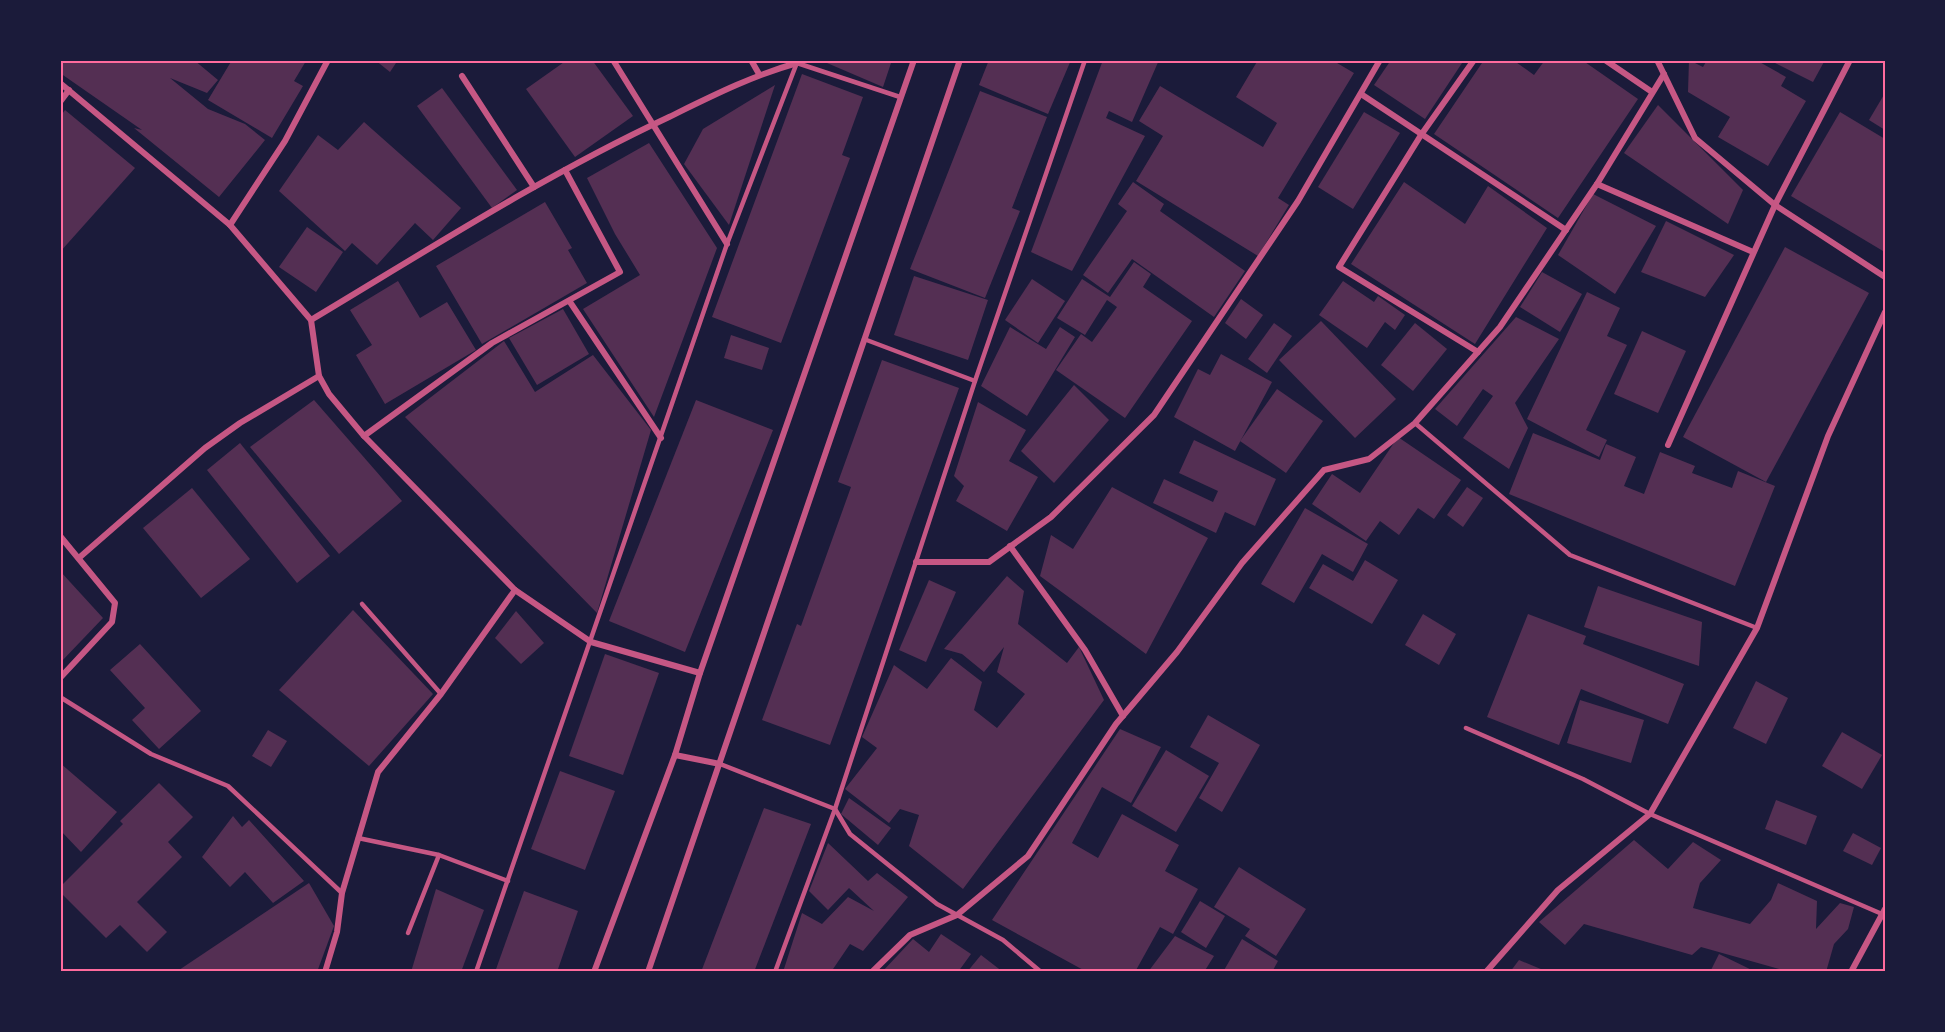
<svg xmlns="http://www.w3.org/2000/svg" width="1945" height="1032" viewBox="0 0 1945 1032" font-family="'Public Sans',sans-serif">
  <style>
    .building { fill: #542f53 }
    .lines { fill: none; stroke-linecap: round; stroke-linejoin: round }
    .service { stroke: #c65784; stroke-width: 4.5 }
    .minor { stroke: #c65784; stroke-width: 6 }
    .neatline { fill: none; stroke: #ff6b9d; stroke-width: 2 }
  </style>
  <rect width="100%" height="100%" fill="#1b1b3a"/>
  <g class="building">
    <polygon points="60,60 194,60 218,80 207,93 170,78 208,109 245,124 265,140 219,197 134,128 142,130 60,73"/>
    <polygon points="232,60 306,61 294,81 303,86 272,138 208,100"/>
    <polygon points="375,60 398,60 390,72"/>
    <polygon points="567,60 592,60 633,116 575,157 526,89"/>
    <polygon points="820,60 892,60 883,87"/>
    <polygon points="989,60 1071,60 1048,114 979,85"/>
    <polygon points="1103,60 1159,60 1132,122 1109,111 1106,118 1145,136 1072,271 1031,252"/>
    <polygon points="1258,60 1332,60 1354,73 1278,198 1289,205 1258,256 1136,181 1163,136 1139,121 1160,86 1263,147 1277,123 1236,97"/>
    <polygon points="1391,60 1464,60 1425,119 1374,85"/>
    <polygon points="1484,60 1513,60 1534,75 1545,60 1582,60 1638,99 1558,218 1434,134"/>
    <polygon points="1689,60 1703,67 1707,60 1756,60 1786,77 1781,86 1806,101 1768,166 1718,137 1730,117 1688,92"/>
    <polygon points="1769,60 1825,60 1813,82"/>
    <polygon points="802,74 863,97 842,155 850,158 781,343 712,317"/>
    <polygon points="775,85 729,225 684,164 703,129"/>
    <polygon points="442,88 517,190 492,208 417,106"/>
    <polygon points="980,91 1047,117 1012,208 1020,211 985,298 910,269"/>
    <polygon points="1885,93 1885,130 1869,120"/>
    <polygon points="1658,105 1743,190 1728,224 1624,153"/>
    <polygon points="65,110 135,168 60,252 60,117"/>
    <polygon points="1364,112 1400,133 1353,209 1318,187"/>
    <polygon points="1840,112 1885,139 1883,251 1791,196"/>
    <polygon points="364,122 461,208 433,240 415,223 377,265 352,243 345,251 279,191 318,135 338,150"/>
    <polygon points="649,143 717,248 654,417 583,309 640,275 615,234 587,178"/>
    <polygon points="1133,182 1164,204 1160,211 1245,271 1214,317 1132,259 1108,293 1083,275 1127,211 1118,204"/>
    <polygon points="1404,182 1465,224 1488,186 1547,228 1475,344 1351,264"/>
    <polygon points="1593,194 1656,226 1615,294 1558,255"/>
    <polygon points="545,202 572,248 568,250 587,283 482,344 436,266"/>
    <polygon points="1666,221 1734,255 1705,297 1641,272"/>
    <polygon points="307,227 343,252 316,292 279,267"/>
    <polygon points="1785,247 1869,293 1766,482 1683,437"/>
    <polygon points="1134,262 1151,274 1143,287 1192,321 1125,418 1056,370 1081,334 1092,342 1117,307 1107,300 1085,335 1057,318 1082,279 1110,297"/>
    <polygon points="1542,272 1582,294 1560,332 1520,307"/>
    <polygon points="914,276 988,300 968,360 894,335"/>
    <polygon points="1032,279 1065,301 1038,343 1005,320"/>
    <polygon points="398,281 420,318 447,302 476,350 385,404 356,355 372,345 350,310"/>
    <polygon points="1343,281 1374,302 1378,296 1405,315 1395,330 1385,322 1367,348 1319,315"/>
    <polygon points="1587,292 1620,308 1607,336 1627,345 1586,430 1607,440 1599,457 1527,419"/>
    <polygon points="1241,299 1263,315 1246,339 1225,323"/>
    <polygon points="563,309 589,354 537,385 509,338"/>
    <polygon points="1516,317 1559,339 1515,403 1528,428 1509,469 1463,438 1493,396 1483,389 1457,426 1435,409"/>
    <polygon points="1321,321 1396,399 1355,438 1279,360"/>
    <polygon points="1274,323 1292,336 1267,373 1248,359"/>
    <polygon points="1415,323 1447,349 1413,391 1381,365"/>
    <polygon points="1010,327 1046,349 1060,327 1075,337 1027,416 981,386"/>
    <polygon points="1642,331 1686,351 1658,413 1614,394"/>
    <polygon points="731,335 769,348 762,370 724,358"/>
    <polygon points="504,341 535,392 593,355 651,430 597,613 405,417"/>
    <polygon points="1221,354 1272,382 1235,451 1174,417 1198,369 1210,375"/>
    <polygon points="882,360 959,388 830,745 762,720 797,624 801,626 851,487 838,482"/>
    <polygon points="1074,385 1109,420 1054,483 1021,451"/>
    <polygon points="1277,389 1323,421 1286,473 1240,441"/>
    <polygon points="314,400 402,501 339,554 250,447"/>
    <polygon points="696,400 773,430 685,652 609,621"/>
    <polygon points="978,402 1026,430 1009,461 1038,477 1007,531 956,501 964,486 954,476"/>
    <polygon points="1533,433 1600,460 1606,444 1636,457 1624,486 1644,494 1660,452 1695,466 1692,473 1732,488 1738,471 1775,486 1735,586 1509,494"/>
    <polygon points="1398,437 1461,480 1434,519 1418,508 1399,535 1380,521 1366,541 1312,504 1332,474 1360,493"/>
    <polygon points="1194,440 1276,479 1255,526 1225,512 1216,533 1153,503 1164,479 1213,502 1218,491 1179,473"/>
    <polygon points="240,443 330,556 297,583 207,470"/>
    <polygon points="1112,487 1208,538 1146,654 1040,576 1051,535 1073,549"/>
    <polygon points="1467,487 1483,498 1463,527 1447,515"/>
    <polygon points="192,488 250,559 201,598 143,528"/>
    <polygon points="1305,508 1368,544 1353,572 1322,554 1294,603 1261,584"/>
    <polygon points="1365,560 1398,580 1372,624 1309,588 1323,564 1353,581"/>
    <polygon points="60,571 103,618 60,663"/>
    <polygon points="1007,576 1024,591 1018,624 1067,663 1079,647 1104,700 963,889 909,846 919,815 900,809 889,823 845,789 877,748 862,737 894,665 927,689 951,658 982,682 974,710 997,728 1025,694 997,672 1004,647 984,672 962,654 944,649"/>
    <polygon points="929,580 956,592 926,662 899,650"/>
    <polygon points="1598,586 1702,622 1699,666 1584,627"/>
    <polygon points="353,610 433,694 369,766 279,690"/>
    <polygon points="516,611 544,643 521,664 495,638"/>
    <polygon points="1423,614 1456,634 1439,665 1405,645"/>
    <polygon points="1528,614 1586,636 1583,644 1684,684 1668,724 1581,689 1559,745 1487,717"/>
    <polygon points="140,644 201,711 159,749 132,720 145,708 110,670"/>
    <polygon points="605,654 659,673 623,775 569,756"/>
    <polygon points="1756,681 1788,698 1766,744 1733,728"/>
    <polygon points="1580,700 1644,720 1631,763 1567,743"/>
    <polygon points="1208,715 1260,745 1222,812 1199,798 1219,763 1190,747"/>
    <polygon points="1120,729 1161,747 1131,803 1102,787 1072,843 1098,858 1122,814 1179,845 1165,871 1198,889 1173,934 1160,927 1135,972 1087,972 992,920"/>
    <polygon points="268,730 287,741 271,767 252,756"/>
    <polygon points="1842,732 1882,755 1862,789 1822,766"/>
    <polygon points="1166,750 1209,776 1176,832 1132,806"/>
    <polygon points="60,763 117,812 81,852 60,830"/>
    <polygon points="560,771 615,791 585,870 531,849"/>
    <polygon points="159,783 193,817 168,842 182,857 137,902 167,932 147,952 120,925 106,938 60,892 60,887 123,824 120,821"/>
    <polygon points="849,798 891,828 878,845 841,814"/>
    <polygon points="1776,800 1817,816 1806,845 1765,829"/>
    <polygon points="764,808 811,824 754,972 701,972"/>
    <polygon points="233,816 242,827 249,820 304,881 273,903 245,872 230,887 202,857"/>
    <polygon points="1853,833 1881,848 1872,865 1843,851"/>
    <polygon points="1634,840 1668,869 1693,842 1721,860 1700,883 1693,908 1750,924 1771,900 1778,883 1817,901 1816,929 1840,903 1854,907 1848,929 1834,944 1826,972 1790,972 1701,947 1692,955 1584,924 1565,945 1539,922"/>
    <polygon points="828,843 868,881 877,873 908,897 863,951 850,944 831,972 783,972 802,913 822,924 848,897 874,911 849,888 828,910 809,891"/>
    <polygon points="1239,867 1306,909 1276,956 1245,936 1250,929 1214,907"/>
    <polygon points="309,883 334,926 317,972 176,972"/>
    <polygon points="436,889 484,910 461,972 411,972"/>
    <polygon points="524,891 578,911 557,972 495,972"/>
    <polygon points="1200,901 1225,916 1206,948 1181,932"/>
    <polygon points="941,934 971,954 958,972 882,972 913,939 929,952"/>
    <polygon points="1175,936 1214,956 1204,972 1148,972"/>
    <polygon points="1242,939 1278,961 1272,972 1223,972"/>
    <polygon points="1719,954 1756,972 1710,972"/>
    <polygon points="981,955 1003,972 967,972"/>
    <polygon points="1519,960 1548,972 1510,972"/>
  </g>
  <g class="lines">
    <g class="service">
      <polyline points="797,63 900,97"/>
      <polyline points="864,339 975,381"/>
      <polyline points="1415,423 1570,555 1757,628"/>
      <polyline points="362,604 441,694"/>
      <polyline points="60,697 151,754 228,786 342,893"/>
      <polyline points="1466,728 1583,779 1650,814 1882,914"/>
      <polyline points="720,764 835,809 850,834 937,904 1003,940 1041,972"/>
      <polyline points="358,838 439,855 508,881"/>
      <polyline points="408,933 439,855"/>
      <polyline points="476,972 727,244 798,60"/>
      <polyline points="775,972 835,809 975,381 1085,60"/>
    </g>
    <g class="minor">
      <polyline points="613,60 727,244"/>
      <polyline points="751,60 759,74"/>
      <polyline points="1474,60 1421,135 1339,267 1478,352"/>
      <polyline points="1605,60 1652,92"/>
      <polyline points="1657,60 1695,138 1775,205 1885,277"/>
      <polyline points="462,76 534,187"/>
      <polyline points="60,83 230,225 311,320 319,376 329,394 364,436 515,590 591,642 700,673"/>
      <polyline points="1361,94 1566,230"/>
      <polyline points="60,102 69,90"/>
      <polyline points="1597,184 1753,252"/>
      <polyline points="230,225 285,141 328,60"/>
      <polyline points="570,302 661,438"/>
      <path d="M311,320C428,250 543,176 667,118C710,97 751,76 797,63"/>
      <polyline points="364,436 492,343 620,272 565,170"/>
      <polyline points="1668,445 1775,205 1850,60"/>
      <polyline points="60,536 115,603 112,622 60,678"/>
      <polyline points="1010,546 1085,650 1123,716"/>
      <polyline points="80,557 205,448 240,423 319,376"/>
      <polyline points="916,562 989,562 1051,517 1154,415 1298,201 1380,60"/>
      <polyline points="675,755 720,764"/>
      <polyline points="325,972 337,932 342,893 378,772 441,694 515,590"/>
      <polyline points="594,972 675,755 700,673 914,60"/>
      <polyline points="648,972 960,60"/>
      <polyline points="872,972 910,935 957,915 1028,856 1116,724 1177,652 1242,563 1324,470 1369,459 1415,423 1500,327 1597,184 1664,74"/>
      <polyline points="1486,972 1558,890 1650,814 1757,628 1828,436 1885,312"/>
      <polyline points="1851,972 1885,909"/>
    </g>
  </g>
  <rect width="1945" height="1032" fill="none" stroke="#1b1b3a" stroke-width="123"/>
  <rect x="62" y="62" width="1822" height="908" class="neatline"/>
</svg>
